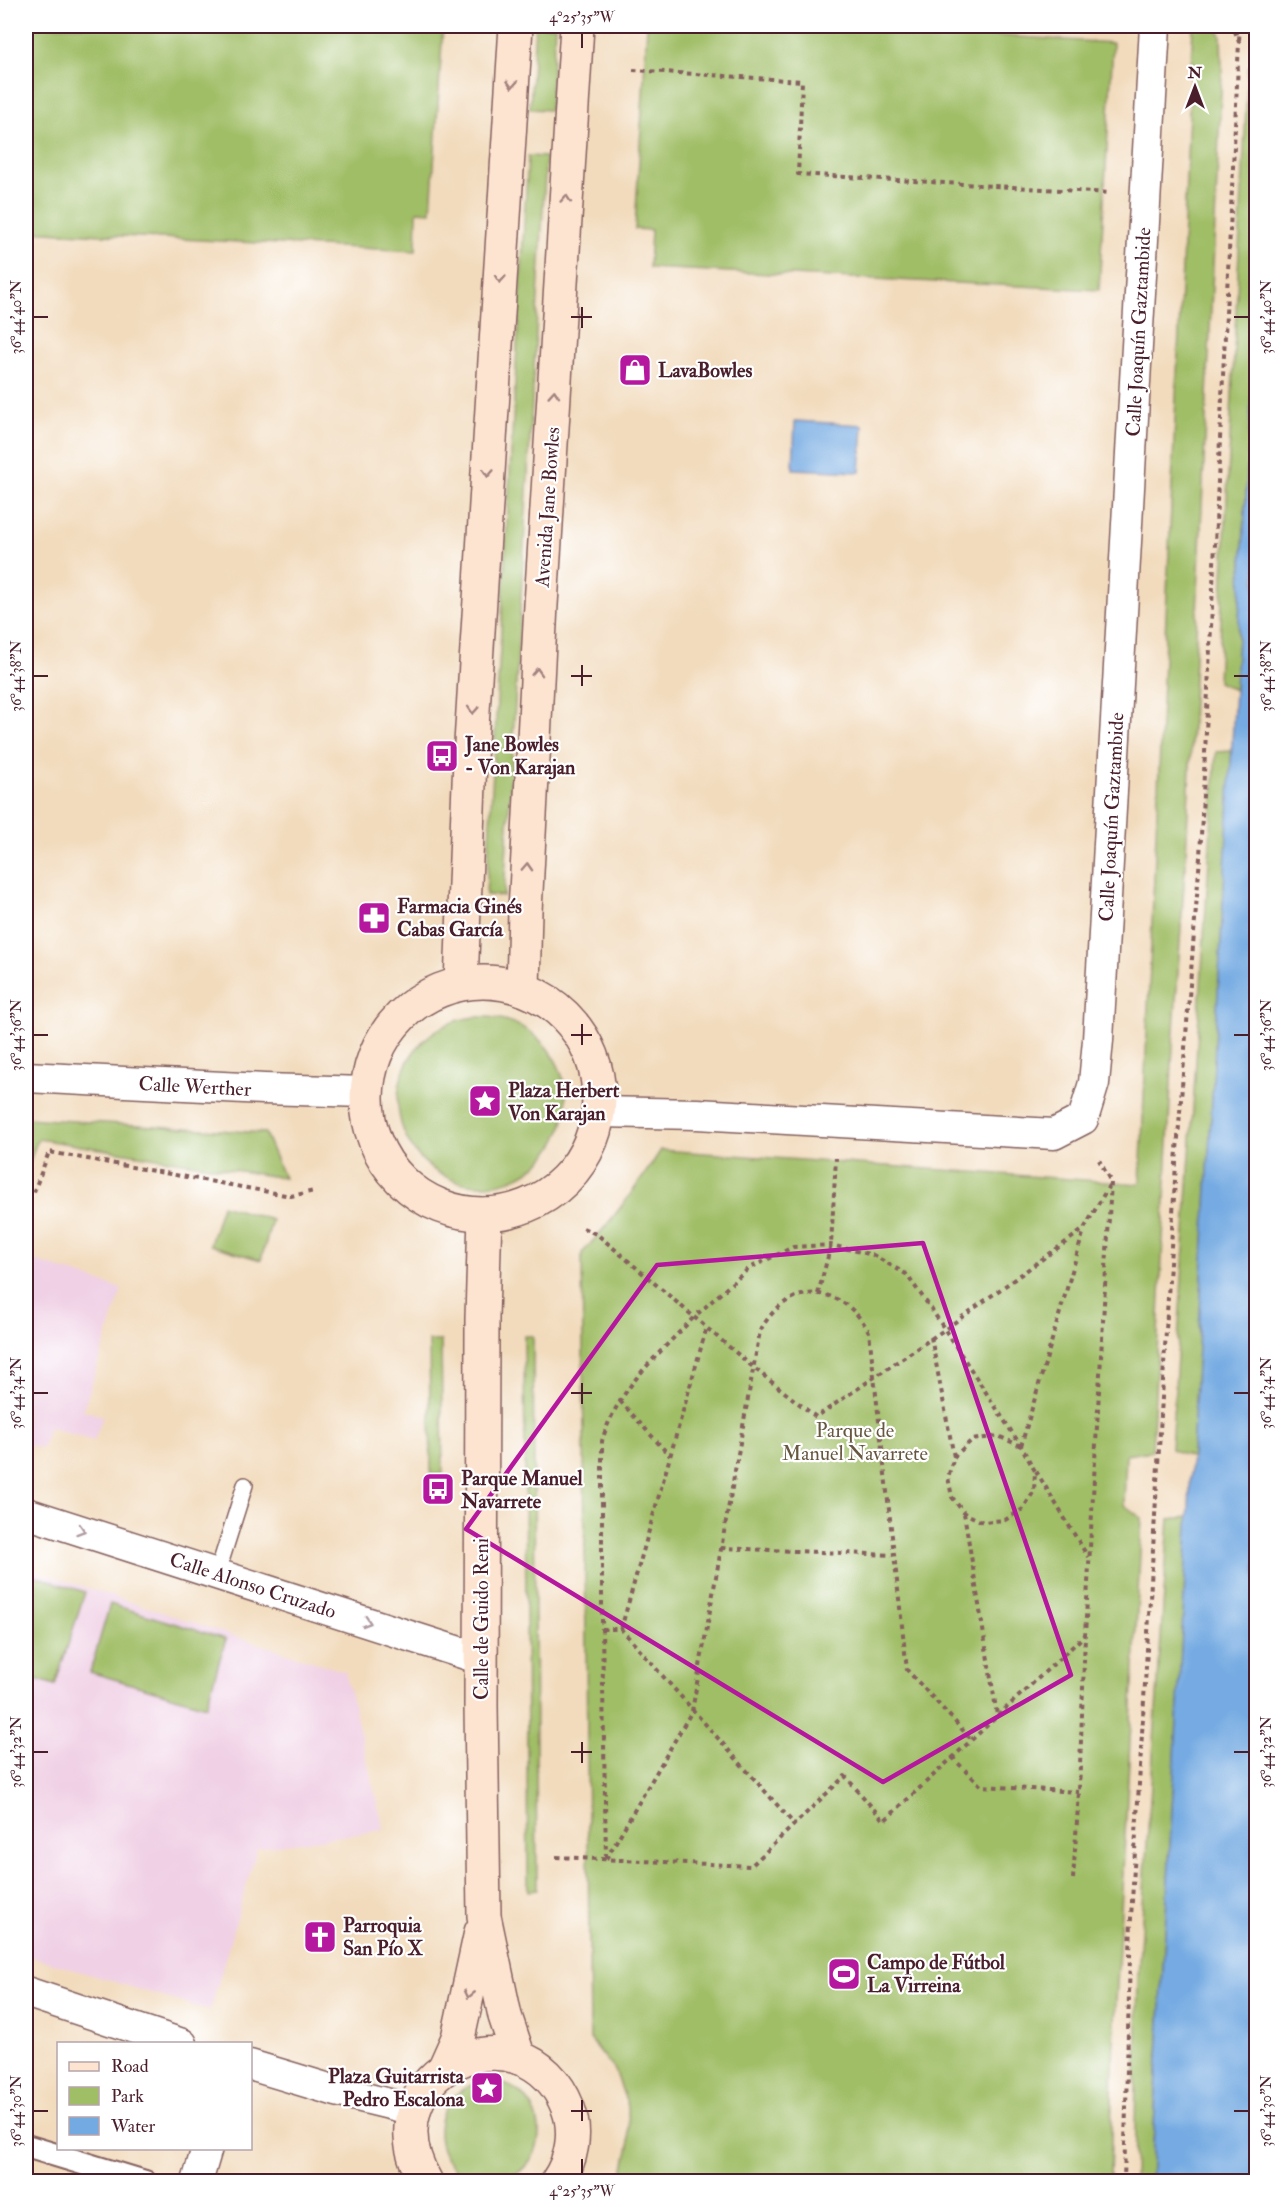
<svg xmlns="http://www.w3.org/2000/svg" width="1282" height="2207" viewBox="0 0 1282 2207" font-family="'IM FELL Double Pica',serif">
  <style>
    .built { fill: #f0d0e5 }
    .green { fill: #a0be66; stroke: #756e48; stroke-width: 1.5 }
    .water { fill: #74aae2; stroke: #5f6486; stroke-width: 1.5 }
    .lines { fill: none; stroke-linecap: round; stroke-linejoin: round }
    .service-casing { stroke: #85615e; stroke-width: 18 }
    .pedestrian-casing { stroke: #85615e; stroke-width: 26 }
    .minor-casing { stroke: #85615e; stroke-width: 33 }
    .secondary-casing { stroke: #85615e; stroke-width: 36 }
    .path { stroke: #85615e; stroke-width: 4; stroke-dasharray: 4.5 4.5; stroke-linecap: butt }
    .service { stroke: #fff; stroke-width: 15 }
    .pedestrian { stroke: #fff; stroke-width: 22 }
    .minor { stroke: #fff; stroke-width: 30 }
    .secondary { stroke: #fde4d1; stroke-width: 33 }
    .oneway { stroke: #a4827e }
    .oneway2 { stroke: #ae9aa0 }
    .marked { fill: none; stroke: #b5179e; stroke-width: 4.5; stroke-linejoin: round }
    .ticks { fill: none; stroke: #4a1f2b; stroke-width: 2 }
    .labels { text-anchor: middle; stroke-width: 4.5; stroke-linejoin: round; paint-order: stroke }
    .street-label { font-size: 20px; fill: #4a1f2b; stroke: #fff }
    .poi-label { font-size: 20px; font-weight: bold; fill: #4a1f2b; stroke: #fff; text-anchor: start }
    .park-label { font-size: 20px; fill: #685740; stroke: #fff }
    .neatline { fill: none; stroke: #4a1f2b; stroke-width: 2 }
    .ticks-label { font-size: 15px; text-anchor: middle; fill: #4a1f2b }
  </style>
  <rect width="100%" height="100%" fill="#fff"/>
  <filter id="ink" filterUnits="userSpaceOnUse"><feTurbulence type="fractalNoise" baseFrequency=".0167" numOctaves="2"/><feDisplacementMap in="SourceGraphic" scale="12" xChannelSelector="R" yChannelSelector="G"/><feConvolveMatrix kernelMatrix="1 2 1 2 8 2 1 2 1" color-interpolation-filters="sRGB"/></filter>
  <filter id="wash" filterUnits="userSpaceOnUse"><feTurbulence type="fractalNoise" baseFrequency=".008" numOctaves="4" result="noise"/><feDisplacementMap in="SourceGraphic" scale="24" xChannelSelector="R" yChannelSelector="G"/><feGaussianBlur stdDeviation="1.35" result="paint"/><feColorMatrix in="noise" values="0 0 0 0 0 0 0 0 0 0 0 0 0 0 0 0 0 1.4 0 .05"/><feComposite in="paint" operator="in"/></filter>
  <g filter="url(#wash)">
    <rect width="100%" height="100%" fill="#f2dbbd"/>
    <g class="built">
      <polygon points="26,1258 122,1289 83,1410 103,1416 94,1441 49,1427 42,1449 26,1444"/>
      <polygon points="26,1568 345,1672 384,1830 257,1848 210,2011 26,1955"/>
    </g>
    <g class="green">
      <polygon points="26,26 443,26 431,212 417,211 416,251 26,231"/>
      <polygon points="535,26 555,26 550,110 530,109"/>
      <polygon points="647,26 843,26 1113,43 1099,290 649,268 651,230 635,229"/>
      <path d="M1193,26H1217L1221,36L1222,70L1186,854L1173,1045L1152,1451L1126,1455L1124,1505L1142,1518L1113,2059L1110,2181H621L629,2146L628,2107L615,2070L590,2039L582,1253C612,1221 637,1187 661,1150L1140,1184Z"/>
      <polygon points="1256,59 1256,318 1235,690 1218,682 1248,68"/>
      <polygon points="528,156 546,157 504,896 486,895"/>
      <polygon points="1232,751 1192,1458 1171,1449 1216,752"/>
      <circle cx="482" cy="1101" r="84"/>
      <polygon points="26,1118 265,1133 284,1178 38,1139 26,1171"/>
      <polygon points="222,1205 272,1220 261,1260 210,1245"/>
      <polygon points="524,1336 533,1336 537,1890 528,1891"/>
      <polygon points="429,1341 441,1341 443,1474 431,1475"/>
      <polygon points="1189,1517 1151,2181 1134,2181 1138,1977 1169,1519"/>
      <polygon points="26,1573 85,1592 55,1685 26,1676"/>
      <polygon points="110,1604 226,1639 206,1706 90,1672"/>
      <circle cx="489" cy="2132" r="50"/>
    </g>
    <g class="water">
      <polygon points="1256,318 1256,2181 1151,2181"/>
      <polygon points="795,421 863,425 860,472 793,469"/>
    </g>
  </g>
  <g filter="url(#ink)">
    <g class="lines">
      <g class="service-casing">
        <polyline id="service" points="217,1574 245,1485"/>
      </g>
      <g class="pedestrian-casing">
        <polyline id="pedestrian" points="26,2146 145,2182"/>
      </g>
      <g class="minor-casing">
        <g id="minor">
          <polyline points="26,1077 264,1089 365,1092"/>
          <polyline points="599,1112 697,1114 1054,1134 1083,1119 1094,1083 1098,1040 1155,26"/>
          <polyline points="26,1513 481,1659"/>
          <polyline points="26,1992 182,2044"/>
          <polyline points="250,2065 336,2091 414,2110"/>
          <polyline points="197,2182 207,2148"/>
        </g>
      </g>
      <g class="secondary-casing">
        <g id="secondary">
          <circle cx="483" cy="1098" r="116"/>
          <polyline points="461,983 470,759 516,26"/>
          <polyline points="523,988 525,911 541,605 577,26"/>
          <polyline points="485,1214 482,1318 481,1706 484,1916 505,2016 519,2058"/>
          <polyline points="445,2067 458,2038 481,1932"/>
          <path d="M426,2182C361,2071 525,1998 568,2108C577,2132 572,2161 557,2182"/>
        </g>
      </g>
      <g class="path">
        <polyline points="1239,40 1240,26"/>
        <polyline points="633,70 802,81 798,174 1110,193"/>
        <polyline points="26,1192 33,1194 49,1152 291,1196 314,1191"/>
        <path d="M583,1228L598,1235L694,1317C658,1355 617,1389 602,1441V1629L606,1858"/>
        <polyline points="818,1294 831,1245 836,1158"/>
        <polyline points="931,1337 954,1457"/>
        <polyline points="620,1401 670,1456"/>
        <polyline points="1021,1446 998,1436 972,1440 954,1457 948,1477 952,1497 964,1513 983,1522 1005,1520 1023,1509 1034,1491 1035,1471 1021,1446 930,1307 906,1274 873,1255 831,1245 793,1247 748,1269 694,1317 754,1368 816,1417 944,1330 1084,1229 1111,1182"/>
        <polyline points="1021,1446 1084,1230"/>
        <polyline points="1036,1471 1088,1557"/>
        <polyline points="964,1513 997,1715"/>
        <polyline points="721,1548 893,1555"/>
        <polyline points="602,1629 621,1629 795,1825"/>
        <polyline points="621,1629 706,1330"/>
        <polyline points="952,1757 981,1786 1079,1792"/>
        <polyline points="556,1857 751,1866 845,1776 884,1821 1085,1635 1111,1182 1099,1160"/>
        <path d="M606,1859L692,1711L760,1331C787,1280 842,1282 869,1332L907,1670L971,1739"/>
        <polyline points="1073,1879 1079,1792 1085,1636"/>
        <polyline points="1124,2182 1131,1918 1176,1163 1200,857 1239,42 1233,26"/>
      </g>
      <use href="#service" class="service"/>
      <use href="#pedestrian" class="pedestrian"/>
      <use href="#minor" class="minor"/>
      <use href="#secondary" class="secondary"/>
    </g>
    <defs><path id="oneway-chevron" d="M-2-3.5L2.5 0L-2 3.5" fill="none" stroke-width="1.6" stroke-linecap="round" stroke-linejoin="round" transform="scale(1.5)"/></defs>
    <g class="oneway">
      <use href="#oneway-chevron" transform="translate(512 84) rotate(94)"/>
      <use href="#oneway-chevron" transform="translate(566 199) rotate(-86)"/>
      <use href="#oneway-chevron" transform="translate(500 279) rotate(94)"/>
      <use href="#oneway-chevron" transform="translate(554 394) rotate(-86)"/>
      <use href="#oneway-chevron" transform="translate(488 473) rotate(94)"/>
      <use href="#oneway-chevron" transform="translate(537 672) rotate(-87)"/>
      <use href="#oneway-chevron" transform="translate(473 710) rotate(94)"/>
      <use href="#oneway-chevron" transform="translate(527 867) rotate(-87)"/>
      <use href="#oneway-chevron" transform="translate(469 1994) rotate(103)"/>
    </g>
    <g class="oneway2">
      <use href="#oneway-chevron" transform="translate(81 1530) rotate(18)"/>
      <use href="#oneway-chevron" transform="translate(367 1622) rotate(18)"/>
    </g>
  </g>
  <path class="marked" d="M923,1243L1071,1675L883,1782L466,1529L657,1265Z"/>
  <path class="ticks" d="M582,33V48M582,307V328M33,317H48M571,317H592M1234,317H1249M582,665V686M33,676H48M571,676H592M1234,676H1249M582,1024V1045M33,1035H48M571,1035H592M1234,1035H1249M582,1383V1404M33,1393H48M571,1393H592M1234,1393H1249M582,1742V1763M33,1752H48M571,1752H592M1234,1752H1249M582,2100V2121M33,2111H48M571,2111H592M1234,2111H1249M582,2159V2174"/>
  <defs>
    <g id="shop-square" transform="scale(1.725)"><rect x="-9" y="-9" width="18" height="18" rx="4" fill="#b5179e" stroke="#fff"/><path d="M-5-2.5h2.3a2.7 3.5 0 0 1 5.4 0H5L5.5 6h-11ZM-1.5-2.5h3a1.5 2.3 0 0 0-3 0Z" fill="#fff"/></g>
    <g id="bus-square" transform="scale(1.725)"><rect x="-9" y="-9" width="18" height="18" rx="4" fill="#b5179e" stroke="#fff"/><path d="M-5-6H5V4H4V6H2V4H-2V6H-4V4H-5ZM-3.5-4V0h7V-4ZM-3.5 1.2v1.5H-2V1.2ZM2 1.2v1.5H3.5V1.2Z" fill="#fff"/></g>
    <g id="pharmacy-square" transform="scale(1.725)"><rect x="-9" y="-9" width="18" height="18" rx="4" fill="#b5179e" stroke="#fff"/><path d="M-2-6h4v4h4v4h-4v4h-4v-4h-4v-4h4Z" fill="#fff"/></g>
    <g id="sight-square" transform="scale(1.725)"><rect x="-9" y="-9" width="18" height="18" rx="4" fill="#b5179e" stroke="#fff"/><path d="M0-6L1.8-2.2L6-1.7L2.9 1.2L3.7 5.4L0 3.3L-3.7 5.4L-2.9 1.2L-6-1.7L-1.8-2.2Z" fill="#fff"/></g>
    <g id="church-square" transform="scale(1.725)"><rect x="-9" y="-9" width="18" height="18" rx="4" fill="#b5179e" stroke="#fff"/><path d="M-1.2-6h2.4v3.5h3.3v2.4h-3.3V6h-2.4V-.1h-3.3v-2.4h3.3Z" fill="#fff"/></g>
    <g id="stadium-square" transform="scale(1.725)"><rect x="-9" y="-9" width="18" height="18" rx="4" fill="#b5179e" stroke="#fff"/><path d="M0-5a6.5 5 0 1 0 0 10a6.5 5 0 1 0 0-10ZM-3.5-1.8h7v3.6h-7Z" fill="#fff"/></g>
  </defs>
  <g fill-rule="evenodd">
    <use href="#shop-square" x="635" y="370"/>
    <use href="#bus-square" x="442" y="756"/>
    <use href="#pharmacy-square" x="374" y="918"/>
    <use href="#sight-square" x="485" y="1101"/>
    <use href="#bus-square" x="438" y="1489"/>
    <use href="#church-square" x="320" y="1937"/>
    <use href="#stadium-square" x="844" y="1974"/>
    <use href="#sight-square" x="487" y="2088"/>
  </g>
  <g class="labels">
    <g class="street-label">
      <text transform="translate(1138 332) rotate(-87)" y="7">Calle Joaquín Gaztambide</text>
      <text transform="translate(547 507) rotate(-86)" y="7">Avenida Jane Bowles</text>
      <text transform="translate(1111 817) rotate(-87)" y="7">Calle Joaquín Gaztambide</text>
      <text transform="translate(195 1086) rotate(3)" y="7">Calle Werther</text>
      <text transform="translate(253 1585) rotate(18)" y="7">Calle Alonso Cruzado</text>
      <text transform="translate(481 1619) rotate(-90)" y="7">Calle de Guido Reni</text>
    </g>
    <g class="poi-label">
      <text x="658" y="377">LavaBowles</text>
      <text x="465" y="751">Jane Bowles<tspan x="465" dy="23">- Von Karajan</tspan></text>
      <text x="397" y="913">Farmacia Ginés<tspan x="397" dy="23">Cabas García</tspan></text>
      <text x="508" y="1097">Plaza Herbert<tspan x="508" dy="23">Von Karajan</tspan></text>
      <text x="461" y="1485">Parque Manuel<tspan x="461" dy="23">Navarrete</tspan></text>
      <text x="343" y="1932">Parroquia<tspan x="343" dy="23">San Pío X</tspan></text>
      <text x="867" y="1969">Campo de Fútbol<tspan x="867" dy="23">La Virreina</tspan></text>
      <text x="464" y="2083" text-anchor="end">Plaza Guitarrista<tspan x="464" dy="23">Pedro Escalona</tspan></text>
    </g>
    <g class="park-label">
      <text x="855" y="1437">Parque de<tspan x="855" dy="23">Manuel Navarrete</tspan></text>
    </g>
  </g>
  <rect width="1282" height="2207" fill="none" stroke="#fff" stroke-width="66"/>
  <rect x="57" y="2042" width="195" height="108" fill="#ffffff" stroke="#b7a5aa" stroke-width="1.5"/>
  <rect x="69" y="2062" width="30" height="9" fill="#fde4d1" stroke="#b7a5aa" stroke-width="1.5"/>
  <text x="111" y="2072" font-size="18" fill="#4a1f2b">Road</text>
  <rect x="69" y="2087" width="30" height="18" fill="#a0be66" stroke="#b7a5aa" stroke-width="1.5"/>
  <text x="111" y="2102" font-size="18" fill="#4a1f2b">Park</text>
  <rect x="69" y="2117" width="30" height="18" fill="#74aae2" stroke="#b7a5aa" stroke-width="1.5"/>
  <text x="111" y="2132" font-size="18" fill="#4a1f2b">Water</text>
  <g transform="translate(1195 87)" stroke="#ffffff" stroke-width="4.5" paint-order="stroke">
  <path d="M0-4.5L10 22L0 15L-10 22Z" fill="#4a1f2b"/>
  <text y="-9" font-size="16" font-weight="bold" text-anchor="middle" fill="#4a1f2b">N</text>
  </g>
  <rect x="33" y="33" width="1216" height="2141" class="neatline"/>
  <g class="ticks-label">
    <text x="582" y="22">4°25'35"W</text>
    <text transform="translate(16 317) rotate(-90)" y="5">36°44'40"N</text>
    <text transform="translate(1266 317) rotate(-90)" y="5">36°44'40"N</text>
    <text transform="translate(16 676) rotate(-90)" y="5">36°44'38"N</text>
    <text transform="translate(1266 676) rotate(-90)" y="5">36°44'38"N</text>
    <text transform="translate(16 1035) rotate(-90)" y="5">36°44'36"N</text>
    <text transform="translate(1266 1035) rotate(-90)" y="5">36°44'36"N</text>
    <text transform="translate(16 1393) rotate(-90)" y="5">36°44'34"N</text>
    <text transform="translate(1266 1393) rotate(-90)" y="5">36°44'34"N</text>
    <text transform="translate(16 1752) rotate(-90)" y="5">36°44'32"N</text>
    <text transform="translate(1266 1752) rotate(-90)" y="5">36°44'32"N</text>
    <text transform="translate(16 2111) rotate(-90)" y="5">36°44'30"N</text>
    <text transform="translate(1266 2111) rotate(-90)" y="5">36°44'30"N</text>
    <text x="582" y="2196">4°25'35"W</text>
  </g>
</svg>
